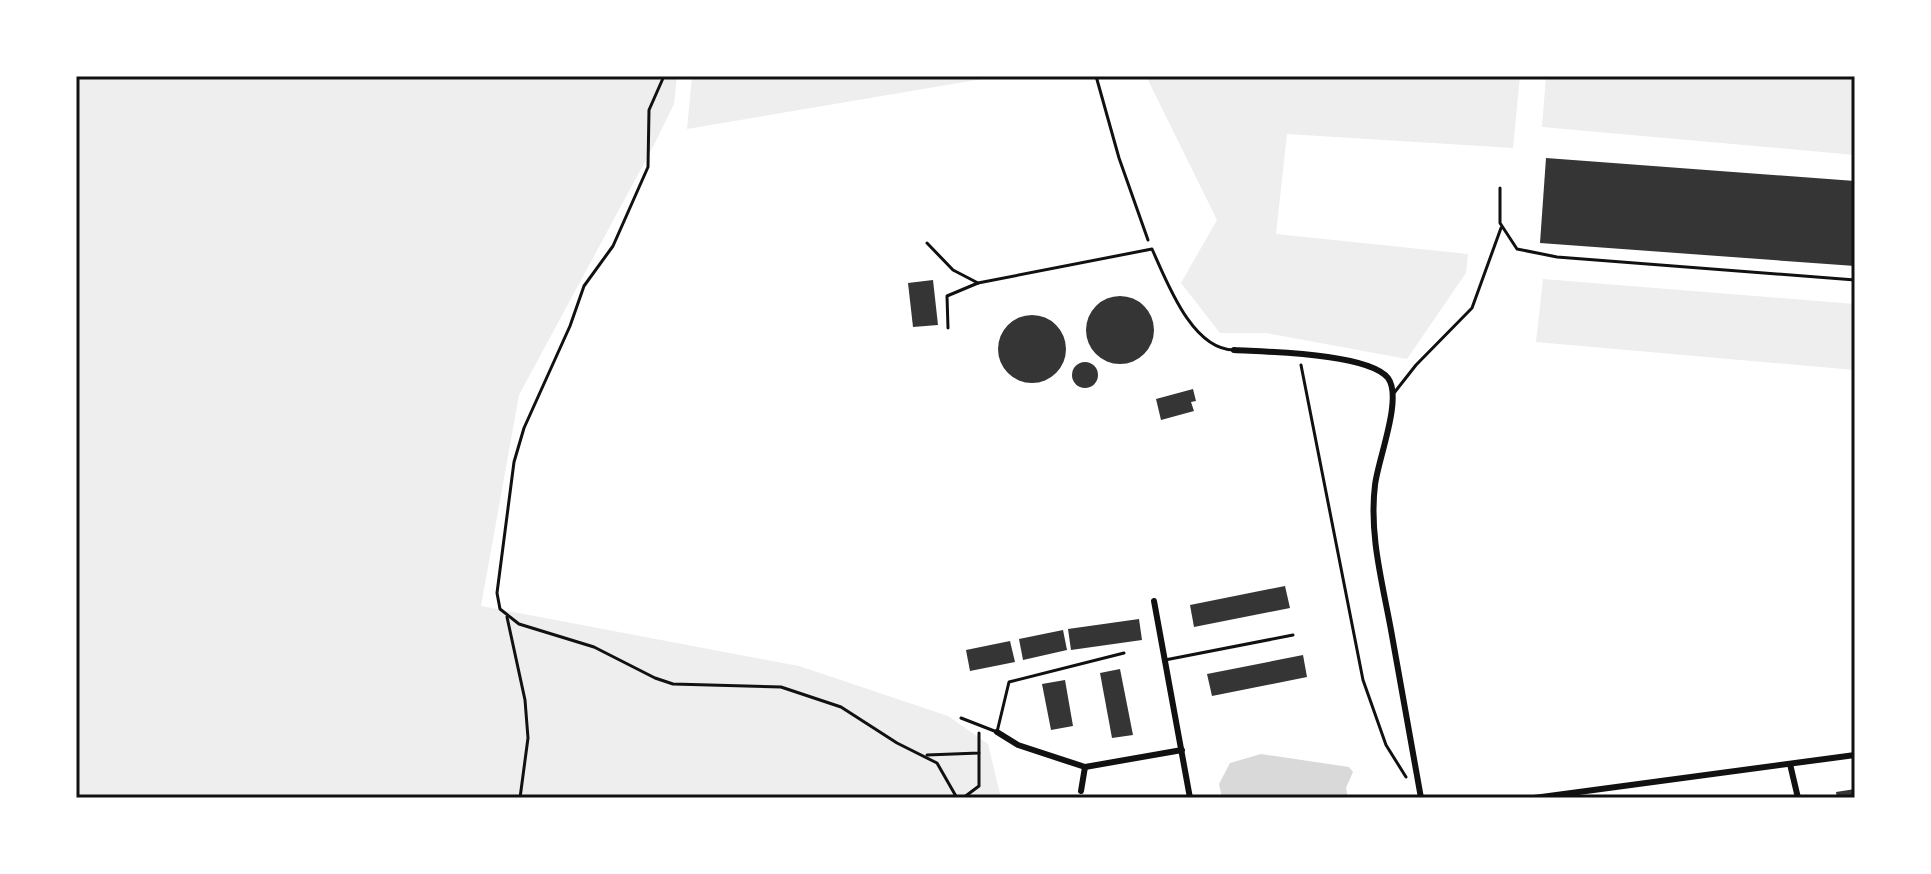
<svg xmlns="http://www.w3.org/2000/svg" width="1931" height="874" viewBox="0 0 1931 874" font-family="Jost,sans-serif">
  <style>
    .green { fill: #eee }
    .water { fill: #d9d9d9 }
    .building { fill: #353535 }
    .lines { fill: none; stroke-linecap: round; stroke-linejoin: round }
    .path { stroke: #111; stroke-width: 3 }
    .service { stroke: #111; stroke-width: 3 }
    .minor { stroke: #111; stroke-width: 6 }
    .neatline { fill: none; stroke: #111; stroke-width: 3 }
  </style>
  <rect width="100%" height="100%" fill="#fff"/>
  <g class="green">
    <polygon points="76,76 677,76 674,104 655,143 519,395 481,606 799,666 948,716 988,744 1001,798 76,798"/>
    <polygon points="692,76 1000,76 687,129"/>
    <polygon points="1146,76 1520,76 1513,148 1287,134 1276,234 1468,254 1466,273 1407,359 1266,333 1220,333 1181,283 1217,220"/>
    <polygon points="1546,76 1855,76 1855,155 1542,127"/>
    <polygon points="1543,279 1855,304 1855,370 1536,342"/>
  </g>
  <polygon class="water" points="1261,754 1349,767 1353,772 1346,788 1348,798 1222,798 1219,784 1230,763"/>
  <g class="building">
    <polygon points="1546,158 1855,181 1855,266 1540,243"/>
    <polygon points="933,280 938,325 913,327 908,283"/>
    <circle cx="1120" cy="330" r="34"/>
    <circle cx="1032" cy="349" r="34"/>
    <circle cx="1085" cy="375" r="13"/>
    <polygon points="1193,389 1196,401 1191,402 1194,411 1161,420 1156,399"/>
    <polygon points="1285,586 1290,608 1194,627 1190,605"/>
    <polygon points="1139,619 1142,640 1071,650 1068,629"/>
    <polygon points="1063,630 1067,650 1023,660 1019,639"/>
    <polygon points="1010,641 1015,662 970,671 966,650"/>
    <polygon points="1303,655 1307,677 1212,696 1207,674"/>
    <polygon points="1120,669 1133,735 1112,738 1100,673"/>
    <polygon points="1065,680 1073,726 1051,730 1042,684"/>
    <polygon points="1855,789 1855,798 1837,798 1836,792"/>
  </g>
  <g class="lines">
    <g class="path">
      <polyline points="664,76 649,110 648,167 613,246 584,286 570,326 524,428 514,462 497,593 500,609 519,624 594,647 655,678 673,684 781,687 841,707 897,743 937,763 957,798"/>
      <polyline points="1096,76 1119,158 1148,240"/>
      <polyline points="1301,365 1363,680 1386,745 1406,777"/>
      <polyline points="507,617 525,700 528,738 520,798"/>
      <polyline points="927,755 979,753 979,733"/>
      <polyline points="963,798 979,786 979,753"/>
    </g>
    <g class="service">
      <polyline points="1500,188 1500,223 1517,249 1557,257 1855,280"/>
      <polyline points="927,243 953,270 978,283"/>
      <path d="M948,328L947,296L978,283L1152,249C1167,282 1192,350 1234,350"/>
      <polyline points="1394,393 1416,365 1472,308 1501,228"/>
      <polyline points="1165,660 1293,635"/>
      <polyline points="961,718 997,732 1009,682 1124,653"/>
    </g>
    <g class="minor">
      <path d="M1234,350C1266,352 1368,353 1388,378C1403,398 1378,459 1375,485C1369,534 1382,581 1391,630C1401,686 1411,742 1421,798"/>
      <polyline points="1154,601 1190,798"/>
      <polyline points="997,732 1018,745 1085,767 1182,750"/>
      <polyline points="1790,764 1798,798"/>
      <polyline points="1081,791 1085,767"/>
      <polyline points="1534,798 1855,755"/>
    </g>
  </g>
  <rect width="1931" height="874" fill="none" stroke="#ffffff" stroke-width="156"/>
  <rect x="78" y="78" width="1775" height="718" class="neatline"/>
</svg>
